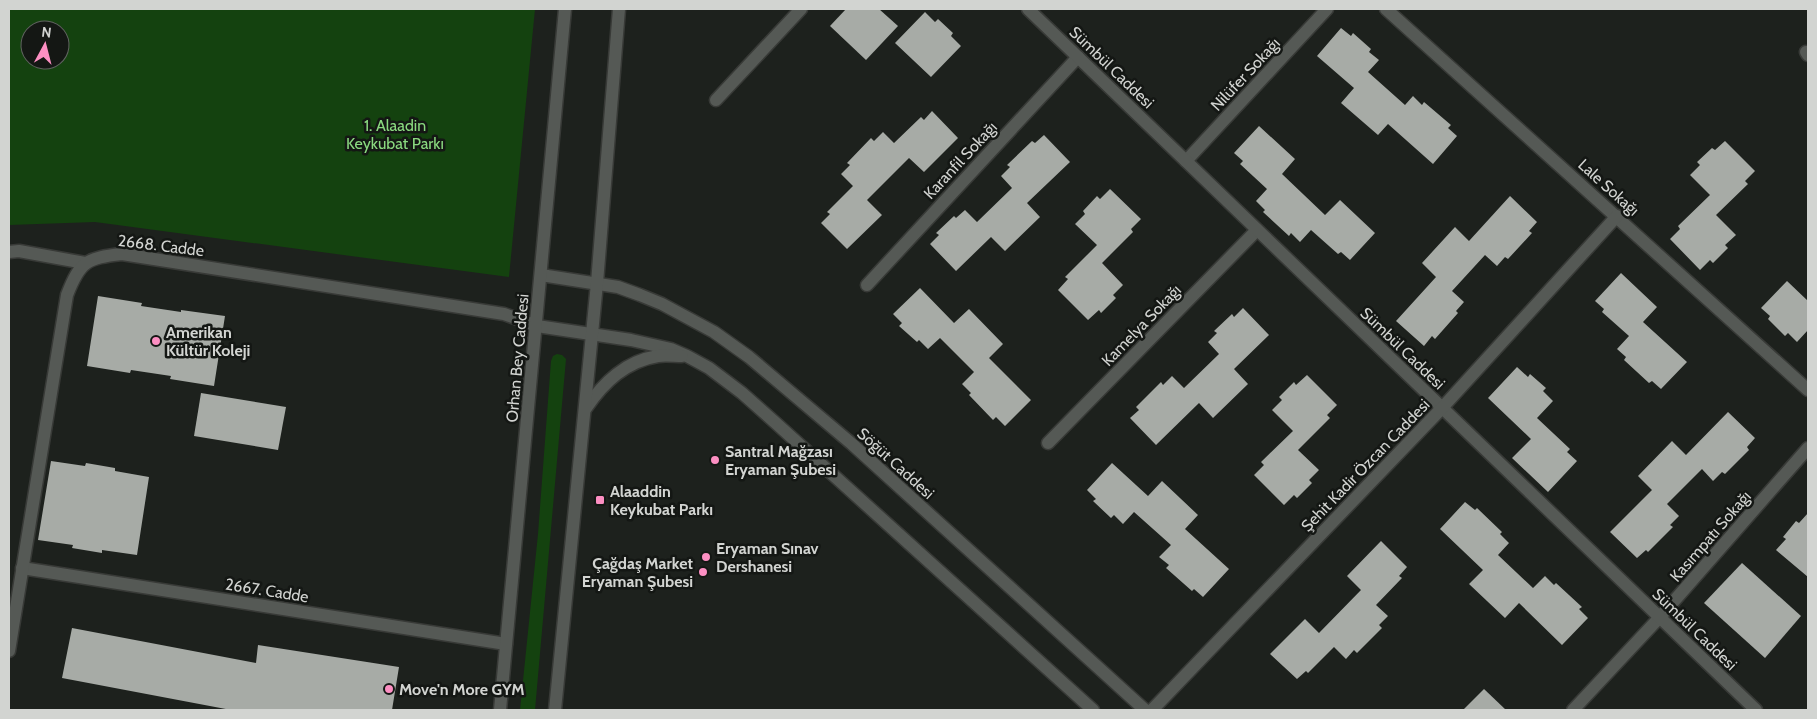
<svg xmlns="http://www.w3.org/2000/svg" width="1817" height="719" viewBox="0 0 1817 719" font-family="Cabin,sans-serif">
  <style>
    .green { fill: #14420f; fill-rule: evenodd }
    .building { fill: #a7aba6 }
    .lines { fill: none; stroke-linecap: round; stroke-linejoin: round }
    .minor-casing { stroke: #383a37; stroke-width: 15 }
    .tertiary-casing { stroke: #383a37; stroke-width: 15 }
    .secondary-casing { stroke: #383a37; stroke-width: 15 }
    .minor { stroke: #555955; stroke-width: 12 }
    .tertiary { stroke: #555955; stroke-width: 12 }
    .secondary { stroke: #555955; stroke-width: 12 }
    .poi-dot { fill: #fc8fc2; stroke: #141714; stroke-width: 2 }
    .labels { text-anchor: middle; stroke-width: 5; stroke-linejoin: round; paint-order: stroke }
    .street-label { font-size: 16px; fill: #d2d4d1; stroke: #141714 }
    .park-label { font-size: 16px; fill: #8ad97f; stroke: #141714 }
    .poi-label { font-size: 16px; font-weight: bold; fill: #d2d4d1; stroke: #141714; text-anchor: start }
  </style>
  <rect width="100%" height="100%" fill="#1d211d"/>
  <g class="green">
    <path d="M9,9H535L509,277L95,222L9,225ZM30,30H60V60H30Z"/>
    <polygon points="557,354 562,355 566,359 535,710 520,710 538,534 551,361 553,356"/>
  </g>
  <g class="building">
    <polygon points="846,9 879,9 898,26 866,60 830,26"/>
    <polygon points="925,12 935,22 938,19 953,33 951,36 961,46 931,77 895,43"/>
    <polygon points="1341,28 1351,36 1353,33 1371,49 1369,52 1379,60 1368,72 1405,105 1413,96 1422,105 1424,102 1451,125 1448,128 1457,136 1433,164 1388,124 1378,135 1341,103 1354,88 1317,56"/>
    <polygon points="932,111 958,138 924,172 909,158 867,200 882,215 847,249 821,223 830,214 827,212 853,186 841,174 850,165 847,163 871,138 874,141 883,132 894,143 921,117 924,120"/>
    <polygon points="1259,126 1295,159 1282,174 1325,215 1340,200 1375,233 1350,260 1341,252 1338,254 1311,230 1300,242 1291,233 1289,236 1263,212 1265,210 1256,201 1267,189 1240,164 1243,161 1234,153"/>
    <polygon points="1044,135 1070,162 1027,203 1040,217 1005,251 991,237 956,271 930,244 939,235 936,233 954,216 956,218 965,210 977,222 1012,188 1001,176 1010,167 1007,165 1032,141 1035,143"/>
    <polygon points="1725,141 1755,171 1745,181 1748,184 1716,215 1736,235 1725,245 1728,248 1713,263 1710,260 1700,270 1670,239 1680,229 1678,226 1710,195 1690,175 1700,165 1697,162 1712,148 1715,150"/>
    <polygon points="1110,189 1141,219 1131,229 1133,232 1102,263 1123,285 1113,295 1116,298 1101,313 1099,310 1088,320 1058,290 1068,279 1065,277 1097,245 1075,224 1085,214 1083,211 1097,196 1100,199"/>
    <polygon points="1510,196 1537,222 1529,231 1532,233 1508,259 1505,257 1497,266 1485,255 1452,291 1464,302 1456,311 1458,313 1435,339 1432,336 1424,346 1396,321 1436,277 1422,263 1455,227 1469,241"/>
    <polygon points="1621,273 1657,307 1643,322 1687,362 1661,389 1652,381 1649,383 1624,360 1626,357 1617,349 1629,336 1602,312 1604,309 1595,301"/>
    <polygon points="1787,281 1808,301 1808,330 1797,342 1788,333 1785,336 1768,319 1770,316 1761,308"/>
    <polygon points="920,288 954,323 969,309 1003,344 989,358 1031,400 1005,426 996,417 993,420 969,395 971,393 962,384 974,372 940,338 928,349 919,340 917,342 899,326 902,323 893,314"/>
    <polygon points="98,296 142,303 141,306 181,312 181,310 225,316 214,386 170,379 171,376 131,370 130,373 87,366"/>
    <polygon points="1243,308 1269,335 1234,369 1248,384 1213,418 1199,403 1156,445 1130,418 1139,410 1136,407 1161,382 1163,385 1172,376 1184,388 1219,354 1208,342 1217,333 1214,331 1232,314 1234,317"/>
    <polygon points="1517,367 1528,377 1530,374 1546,388 1543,391 1553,401 1537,418 1570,449 1567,452 1577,461 1548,492 1512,458 1531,439 1488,398"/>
    <polygon points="1307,375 1337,405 1327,415 1330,418 1298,450 1319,470 1309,480 1312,483 1297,498 1294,495 1284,505 1254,475 1264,465 1261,462 1293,431 1272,410 1282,400 1279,397 1294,382 1296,385"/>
    <polygon points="201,393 286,407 278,450 194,436"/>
    <polygon points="1728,412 1755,438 1747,447 1749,450 1725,474 1722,472 1713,481 1702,469 1667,504 1679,516 1670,525 1673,527 1648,552 1646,550 1637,558 1610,532 1652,490 1638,476 1672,441 1686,455"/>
    <polygon points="51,461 85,466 86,463 115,468 115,471 149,477 137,555 102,550 102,553 72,548 73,545 38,540"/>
    <polygon points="1112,463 1148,496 1162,481 1198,515 1185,529 1229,569 1203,597 1194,589 1192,591 1166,568 1169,565 1159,557 1171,545 1134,512 1123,524 1114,515 1111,518 1093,501 1096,499 1087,490"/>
    <polygon points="1465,502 1475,510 1477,508 1502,532 1500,534 1509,543 1498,555 1533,588 1545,576 1554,585 1556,583 1582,607 1579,609 1588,618 1562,645 1519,603 1505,618 1469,584 1483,570 1440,529"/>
    <polygon points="1808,513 1808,577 1776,550 1786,539 1783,537 1796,521 1799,523"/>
    <polygon points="1381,541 1407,567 1399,576 1402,578 1376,605 1388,616 1379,625 1382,628 1357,653 1354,650 1346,659 1334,647 1308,673 1306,671 1297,679 1270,654 1305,619 1319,633 1361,590 1347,576"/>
    <polygon points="1742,563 1801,616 1765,658 1704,603"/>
    <polygon points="72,628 256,663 258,645 399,667 392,710 231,710 62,678"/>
    <polygon points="1484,689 1506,710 1463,710"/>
  </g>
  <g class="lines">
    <g class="minor-casing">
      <g id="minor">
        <polyline points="1386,9 1808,390"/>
        <polyline points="1806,52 1808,55"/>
        <polyline points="716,100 801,9"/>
        <polyline points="1186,161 1327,9"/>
        <polyline points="9,252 19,251 85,263"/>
        <polyline points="867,285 1078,57"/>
        <polyline points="1048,443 1257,230"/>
        <polyline points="22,568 506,644"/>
        <polyline points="1573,710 1660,617 1808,448"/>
      </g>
    </g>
    <g class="tertiary-casing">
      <g id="tertiary">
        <polyline points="1028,9 1756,710"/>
        <path d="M9,651L67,295C80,261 87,258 122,254L504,314L537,326"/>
        <polyline points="1152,710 1442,408 1617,216"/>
      </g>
    </g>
    <g class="secondary-casing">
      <g id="secondary">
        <polyline points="541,275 618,287 640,295 662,304 714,332 749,357 852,444 1145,710"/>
        <polyline points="537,326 631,340 671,349 687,356 709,368 742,393 778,425 1093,710"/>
        <path d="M586,408C604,382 626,361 658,356C665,355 674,356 682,356"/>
        <polyline points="500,710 565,9"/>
        <polyline points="555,710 597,283 619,9"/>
      </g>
    </g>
    <use href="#minor" class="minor"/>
    <use href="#tertiary" class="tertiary"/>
    <use href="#secondary" class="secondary"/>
  </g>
  <g class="poi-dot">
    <circle cx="156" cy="341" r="5"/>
    <circle cx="715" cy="460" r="5"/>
    <rect x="595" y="495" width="10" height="10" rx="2.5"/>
    <circle cx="706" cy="557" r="5"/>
    <circle cx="703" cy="572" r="5"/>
    <circle cx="389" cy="689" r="5"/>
  </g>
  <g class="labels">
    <g class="street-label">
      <text transform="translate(1112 67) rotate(44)" y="6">Sümbül Caddesi</text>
      <text transform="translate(1245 74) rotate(-47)" y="6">Nilüfer Sokağı</text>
      <text transform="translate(960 160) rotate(-47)" y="6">Karanfil Sokağı</text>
      <text transform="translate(1609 187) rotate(42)" y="6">Lale Sokağı</text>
      <text transform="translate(161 245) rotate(7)" y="6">2668. Cadde</text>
      <text transform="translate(1141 325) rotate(-46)" y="6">Kamelya Sokağı</text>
      <text transform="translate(1403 348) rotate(44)" y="6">Sümbül Caddesi</text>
      <text transform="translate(517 358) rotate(-85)" y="6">Orhan Bey Caddesi</text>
      <text transform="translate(896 463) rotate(42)" y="6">Söğüt Caddesi</text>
      <text transform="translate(1365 465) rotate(-46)" y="6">Şehit Kadir Özcan Caddesi</text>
      <text transform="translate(1710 536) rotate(-49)" y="6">Kasımpatı Sokağı</text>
      <text transform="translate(267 590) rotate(9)" y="6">2667. Cadde</text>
      <text transform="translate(1695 629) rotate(44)" y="6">Sümbül Caddesi</text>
    </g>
    <g class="park-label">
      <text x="395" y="131">1. Alaadin<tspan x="395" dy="18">Keykubat Parkı</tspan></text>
    </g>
    <g class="poi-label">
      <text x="166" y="338">Amerikan<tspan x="166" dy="18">Kültür Koleji</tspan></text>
      <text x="725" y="457">Santral Mağzası<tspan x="725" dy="18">Eryaman Şubesi</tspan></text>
      <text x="610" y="497">Alaaddin<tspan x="610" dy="18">Keykubat Parkı</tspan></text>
      <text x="716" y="554">Eryaman Sınav<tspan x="716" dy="18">Dershanesi</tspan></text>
      <text x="693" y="569" text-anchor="end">Çağdaş Market<tspan x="693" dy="18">Eryaman Şubesi</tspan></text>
      <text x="399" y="695">Move'n More GYM</text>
    </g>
  </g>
  <rect width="1817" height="719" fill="none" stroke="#d2d4d1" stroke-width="20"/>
  <g transform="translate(45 45) rotate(7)"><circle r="24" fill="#141714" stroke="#606360"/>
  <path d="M0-4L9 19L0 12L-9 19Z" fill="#fc8fc2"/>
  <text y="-8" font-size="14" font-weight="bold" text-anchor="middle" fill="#d2d4d1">N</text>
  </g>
</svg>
